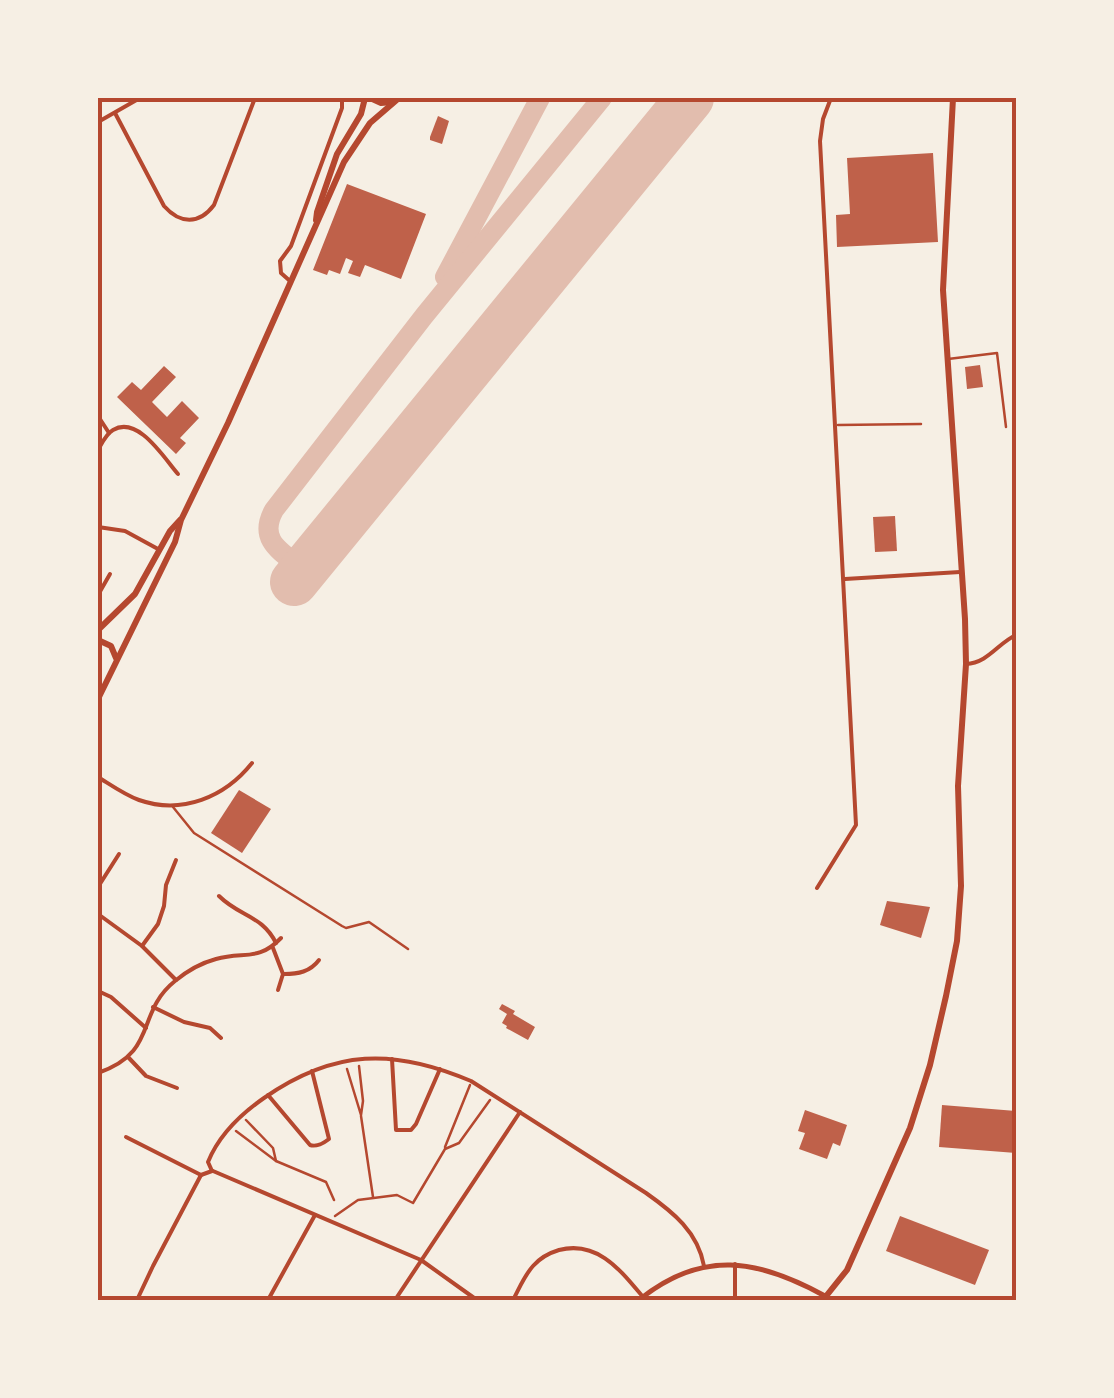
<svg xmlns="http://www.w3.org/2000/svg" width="1114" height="1398" viewBox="0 0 1114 1398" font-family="Signika,sans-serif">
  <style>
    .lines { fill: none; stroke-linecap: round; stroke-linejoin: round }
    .taxiway { stroke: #e2bdae; stroke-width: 20 }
    .runway { stroke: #e2bdae; stroke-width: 48 }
    .building { fill: #bf614a }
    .path { stroke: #b5482f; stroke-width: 2.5 }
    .service { stroke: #b5482f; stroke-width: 2.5 }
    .minor { stroke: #b5482f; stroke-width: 4 }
    .tertiary { stroke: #b5482f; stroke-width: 5 }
    .secondary { stroke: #b5482f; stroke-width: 6 }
    .primary { stroke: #b5482f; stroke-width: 6 }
    .neatline { fill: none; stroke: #b5482f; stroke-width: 4 }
  </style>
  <rect width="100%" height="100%" fill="#f6efe4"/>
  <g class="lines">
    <g class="taxiway">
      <polyline points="671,98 672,119"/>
      <polyline points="445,277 540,98"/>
      <path d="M304,570C282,552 257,541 274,510L424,316L602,98"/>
    </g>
    <polyline class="runway" points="294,582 690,98"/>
  </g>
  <g class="building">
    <polygon points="438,116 449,121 442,144 430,140 430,137"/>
    <polygon points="933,153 938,242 837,247 836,215 850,214 847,158"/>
    <polygon points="347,184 426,214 401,279 365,265 360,277 348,273 353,261 346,258 340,274 329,270 327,275 313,270"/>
    <polygon points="980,365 983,387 967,389 965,367"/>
    <polygon points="164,366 176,377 152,402 167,417 182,401 199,418 180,438 186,443 176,454 117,397 132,382 141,390"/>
    <polygon points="895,516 897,551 875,552 873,517"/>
    <polygon points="239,790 271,809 242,853 211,833"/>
    <polygon points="887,901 930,907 921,938 880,925"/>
    <polygon points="502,1004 515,1011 513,1014 535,1027 528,1040 506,1028 507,1026 502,1023 507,1014 499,1009"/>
    <polygon points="942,1105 1016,1111 1016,1153 939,1147"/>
    <polygon points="805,1110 847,1125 840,1146 833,1143 827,1159 799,1149 805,1133 798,1131"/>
    <polygon points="900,1216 989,1250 975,1285 886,1251"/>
  </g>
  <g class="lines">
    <g class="path">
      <polyline points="347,1069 361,1115 363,1101 359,1066"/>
      <polyline points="361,1116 373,1197"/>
      <polyline points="246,1120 273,1148 276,1161"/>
      <polyline points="236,1131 276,1161 326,1182 334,1200"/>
      <polyline points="445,1147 470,1085"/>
      <polyline points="335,1216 358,1200 397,1195 413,1203 445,1149 459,1143 490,1100"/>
    </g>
    <g class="service">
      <polyline points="948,359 997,353 1006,427"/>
      <polyline points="838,425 921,424"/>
      <polyline points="173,807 194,833 342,926 346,928 369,922 408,949"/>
    </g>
    <g class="minor">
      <path d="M115,113L164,206C180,224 199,225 214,205L255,98"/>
      <polyline points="98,122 140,98"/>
      <polyline points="290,281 281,273 280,261 291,246 342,108 342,98"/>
      <polyline points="98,416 109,433"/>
      <path d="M98,450C102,443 106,434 113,430C138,415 164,458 178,474"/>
      <polyline points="98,527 125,531 158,549"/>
      <polyline points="845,579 960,572"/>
      <polyline points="98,595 110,574"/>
      <path d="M966,664C988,663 998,643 1016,635"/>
      <path d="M98,777C111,785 125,795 139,800C182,815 225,797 252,763"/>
      <polyline points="98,887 119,854"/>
      <polyline points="817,888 856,825 820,141 823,119 831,98"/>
      <path d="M219,896C240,917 262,915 276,943"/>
      <polyline points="98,914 142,946 176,980"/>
      <polyline points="142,946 158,924 164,906 166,885 176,860"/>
      <polyline points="273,948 283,974 278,990"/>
      <path d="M284,974C298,974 310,972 319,960"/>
      <polyline points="98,991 111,997 146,1028"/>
      <polyline points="153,1007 184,1022 210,1028 221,1038"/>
      <polyline points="128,1057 146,1076 177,1088"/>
      <polyline points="392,1059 396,1130 411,1130 416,1124 440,1069"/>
      <path d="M98,1073C159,1052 135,1013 175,981C187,971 201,963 216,959C244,951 258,962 281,938"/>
      <path d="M268,1095L310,1145C316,1147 324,1143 329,1139L312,1071"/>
      <polyline points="126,1137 201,1175"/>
      <path d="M212,1171L208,1162C219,1135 241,1114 264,1098C334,1049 394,1048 471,1081L646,1193C673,1212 698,1232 704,1266"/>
      <polyline points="213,1171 421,1260 477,1300"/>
      <polyline points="735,1264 735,1300"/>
      <polyline points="137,1300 153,1266 201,1175 212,1171"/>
      <polyline points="268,1300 315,1215"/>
      <polyline points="395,1300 520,1112"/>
      <path d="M513,1300C519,1289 524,1276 533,1266C540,1258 549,1253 559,1250C598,1240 621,1271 643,1297"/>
    </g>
    <path class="tertiary" d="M639,1300C702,1249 758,1259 825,1296"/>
    <polyline class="secondary" points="823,1300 847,1270 910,1128 930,1065 946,996 957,941 961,886 958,786 966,664 965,619 943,290 953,98"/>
    <g class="primary">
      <polyline points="370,98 381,103 392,102"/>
      <polyline points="316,220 317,212 337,154 361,114 365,98"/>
      <polyline points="98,630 135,594 170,531 180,520"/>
      <polyline points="98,640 111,646 116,658"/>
      <polyline points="98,699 175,542 181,520 228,423 344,162 370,123 399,98"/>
    </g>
  </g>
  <rect width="1114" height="1398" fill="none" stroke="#f6efe4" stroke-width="200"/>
  <rect x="100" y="100" width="914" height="1198" class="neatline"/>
</svg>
